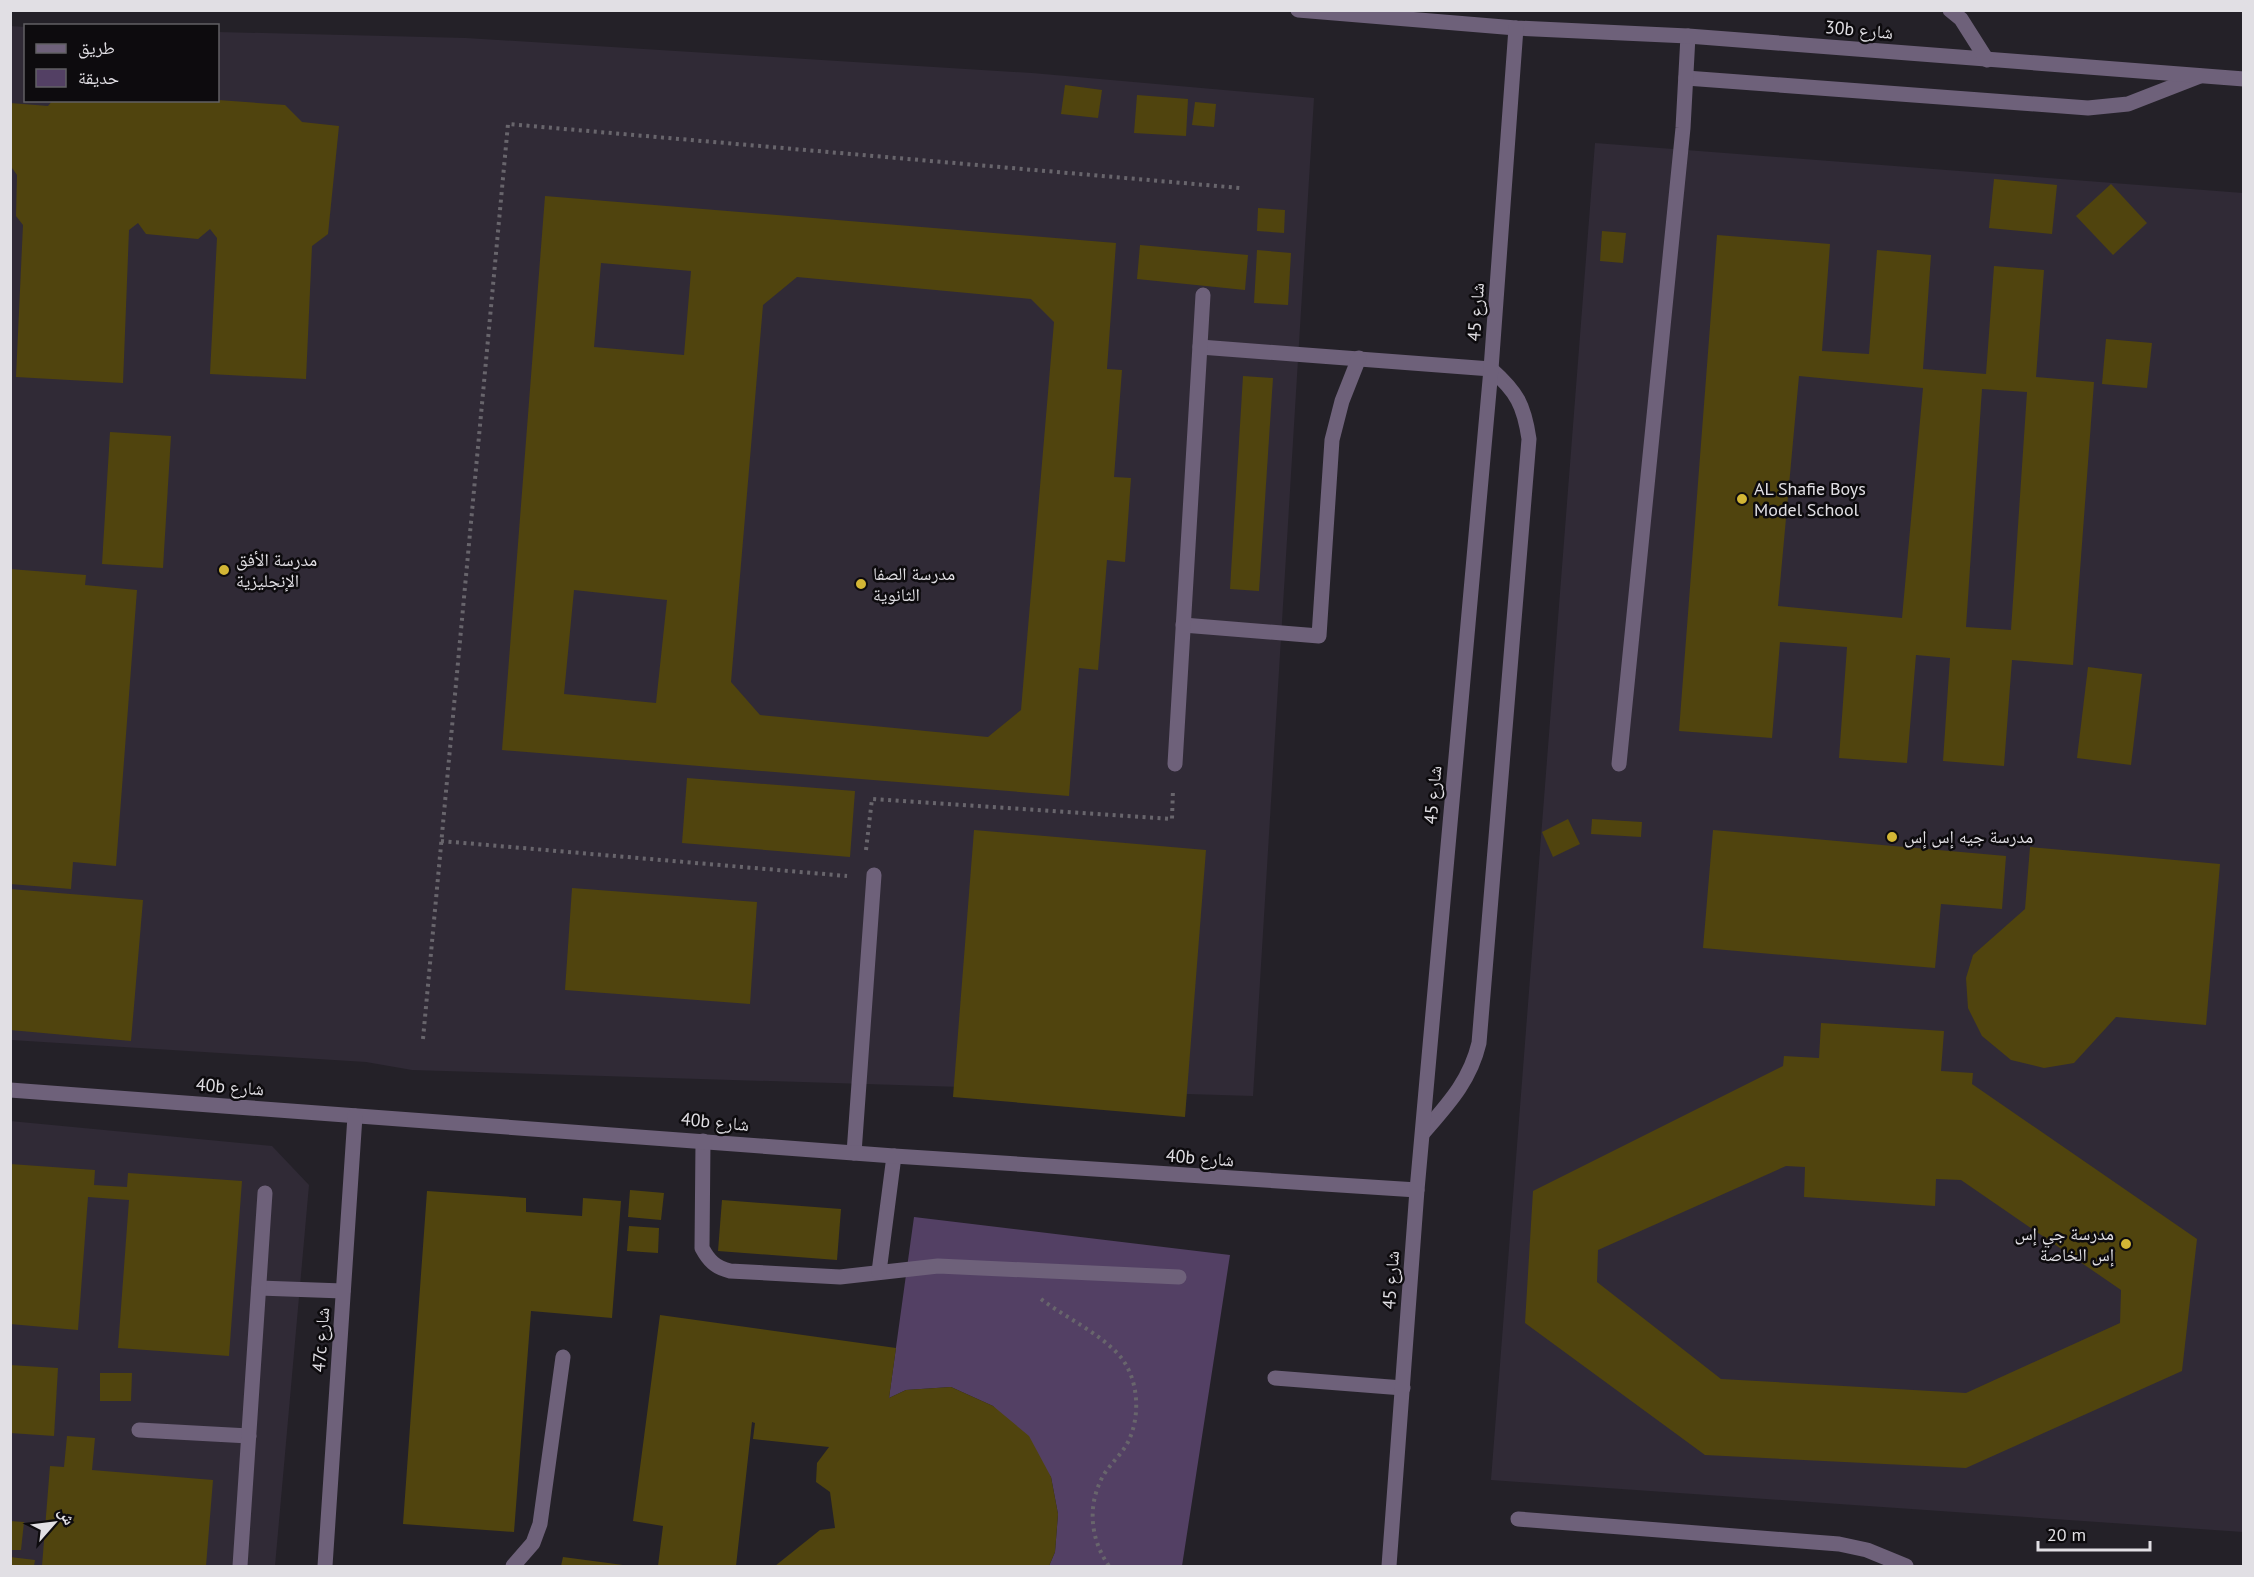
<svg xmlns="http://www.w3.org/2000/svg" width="2254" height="1577" viewBox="0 0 2254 1577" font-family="'PT Sans','Noto Naskh Arabic',sans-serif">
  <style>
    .built { fill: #302a36 }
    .green { fill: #534064 }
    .building { fill: #50440e; fill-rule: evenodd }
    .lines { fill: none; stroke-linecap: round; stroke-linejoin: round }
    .path { stroke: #68656c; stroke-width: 4; stroke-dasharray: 3 4.5; stroke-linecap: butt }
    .lane { stroke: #6e617a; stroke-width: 15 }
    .street { stroke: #6e617a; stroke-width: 15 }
    .poi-dot { fill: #d3b635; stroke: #0d0b0e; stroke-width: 2 }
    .labels { text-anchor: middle; stroke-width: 5; stroke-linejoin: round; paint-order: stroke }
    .street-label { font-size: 18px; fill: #e1dfe4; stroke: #0d0b0e }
    .poi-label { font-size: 18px; fill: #e1dfe4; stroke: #0d0b0e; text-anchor: start }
  </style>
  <rect width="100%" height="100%" fill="#242128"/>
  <g class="built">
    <polygon points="10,26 25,27 26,100 218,100 218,32 466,38 1032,73 1314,98 1253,1096 412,1070 366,1062 11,1040"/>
    <polygon points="1595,143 2243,193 2243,1532 1491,1480"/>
    <polygon points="10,1121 272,1146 309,1185 275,1566 11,1566"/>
  </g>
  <polygon class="green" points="914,1217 1230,1255 1182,1566 1049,1566 1055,1552 1058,1514 1051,1477 993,1406 951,1387 906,1390 889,1398"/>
  <g class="building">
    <polygon points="1065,85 1102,90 1098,118 1061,114"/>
    <polygon points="1137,95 1188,99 1186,136 1134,133"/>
    <polygon points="53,100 218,100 285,105 302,122 339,126 328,234 312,246 306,379 210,374 217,238 210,229 198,239 146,234 138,223 129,230 123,383 16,377 23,225 16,216 17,175 10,165 10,103 48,106"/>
    <polygon points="1195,102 1216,104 1214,127 1192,125"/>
    <polygon points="1994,179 2057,185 2052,234 1989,228"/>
    <polygon points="2111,184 2147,223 2113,255 2076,216"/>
    <path d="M545,196L1116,243L1107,369L1122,370L1114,477L1131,478L1125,562L1107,560L1098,670L1079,668L1069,796L502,750ZM601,263L691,271L684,355L594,347ZM797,277L1031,299L1054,322L1021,710L988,737L760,715L731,682L763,305ZM574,590L667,600L656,703L564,694Z"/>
    <polygon points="1258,208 1285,210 1284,233 1257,231"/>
    <polygon points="1602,231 1626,233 1623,263 1600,261"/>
    <path d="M1717,235L1830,244L1822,351L1869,354L1877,250L1931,255L1923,369L1986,374L1994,266L2044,270L2036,377L2094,382L2073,665L2012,660L2004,766L1943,761L1950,658L1916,655L1907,763L1839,758L1847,647L1780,642L1772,738L1679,731ZM1799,376L1923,388L1902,618L1778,606ZM1982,389L2027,392L2011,630L1966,627Z"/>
    <polygon points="1140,245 1248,255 1245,290 1137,279"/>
    <polygon points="1257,250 1291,253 1288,305 1254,303"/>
    <polygon points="2106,339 2152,343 2147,388 2102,384"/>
    <polygon points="1243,376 1273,378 1259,591 1230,589"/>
    <polygon points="110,432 171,436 163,568 102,564"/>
    <polygon points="10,569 86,575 85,585 137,590 116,866 73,862 71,889 10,884"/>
    <polygon points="2088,667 2142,674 2131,765 2077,758"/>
    <polygon points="687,778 855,791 850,857 682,843"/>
    <polygon points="1568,819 1580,844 1553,857 1542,832"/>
    <polygon points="1592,819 1642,822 1641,837 1591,834"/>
    <polygon points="974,830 1206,850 1185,1117 953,1097"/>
    <polygon points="1713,830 2006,856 2002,909 1941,904 1935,968 1703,948"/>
    <polygon points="2030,847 2220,864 2206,1025 2116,1017 2074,1063 2044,1068 2011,1060 1982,1036 1968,1008 1966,978 1973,955 2025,909"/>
    <polygon points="572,888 757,902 750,1004 565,990"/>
    <polygon points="10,889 143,900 131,1041 10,1030"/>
    <path d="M1821,1023L1944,1031L1941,1071L1973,1073L1972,1084L2197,1239L2182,1371L1966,1468L1705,1455L1525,1323L1533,1191L1783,1066L1784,1056L1819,1058ZM1786,1166L1805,1167L1804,1197L1935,1206L1936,1179L1961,1180L2121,1290L2120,1323L1966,1393L1721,1379L1597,1282L1598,1250Z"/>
    <polygon points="10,1164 95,1170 94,1185 127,1187 128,1173 242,1181 229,1356 118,1348 129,1200 88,1197 78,1330 10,1324"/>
    <polygon points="630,1190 664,1193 661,1220 628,1217"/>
    <polygon points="427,1191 526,1198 526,1212 582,1216 583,1198 621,1201 612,1318 531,1311 514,1532 403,1524"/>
    <polygon points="722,1200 841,1209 837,1260 718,1251"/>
    <polygon points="629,1226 659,1228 658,1253 627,1251"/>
    <polygon points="660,1315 896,1348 889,1398 906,1390 951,1387 993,1406 1029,1436 1051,1477 1058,1514 1055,1552 1049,1566 775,1566 820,1530 835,1528 830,1492 816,1482 817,1463 829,1447 753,1439 755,1423 752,1422 736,1566 658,1566 663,1526 633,1521"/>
    <polygon points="10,1365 58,1368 54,1436 10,1433"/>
    <polygon points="100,1373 132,1373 131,1401 100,1401"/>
    <polygon points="67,1436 95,1438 92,1470 213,1480 206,1566 42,1566 50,1466 64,1467"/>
    <polygon points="10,1521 24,1522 21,1550 10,1550"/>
    <polygon points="10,1557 35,1560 34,1566 10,1566"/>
    <polygon points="563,1557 623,1565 623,1566 561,1566"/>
  </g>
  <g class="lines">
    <g class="path">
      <polyline points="441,841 847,876"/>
      <polyline points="866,850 872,799 1172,819 1173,789"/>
      <polyline points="423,1039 508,124 1240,188"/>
      <path d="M1041,1299C1066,1318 1098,1332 1119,1355C1139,1378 1141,1416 1128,1442C1122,1454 1110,1464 1103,1476C1087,1505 1090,1539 1109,1566"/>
    </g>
    <g class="lane">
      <polyline points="1686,78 2088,108 2128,104 2200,76"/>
      <path d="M1200,347L1491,369C1517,392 1524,405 1529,439L1479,1043C1470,1081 1448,1104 1423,1133"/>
      <polyline points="1183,625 1319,636 1332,440 1342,401 1359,358"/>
      <polyline points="1175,764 1203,295"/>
      <polyline points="1619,764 1683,128 1688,36"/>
      <path d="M703,1141L702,1248C709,1261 715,1267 730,1271L840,1277L938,1266L1179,1277"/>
      <polyline points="854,1153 874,875"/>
      <polyline points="879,1272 894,1156"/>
      <polyline points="259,1288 343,1291"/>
      <polyline points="1275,1378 1403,1388"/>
      <polyline points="139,1430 249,1436"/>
      <polyline points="1518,1519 1839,1544 1867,1550 1906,1566"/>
      <polyline points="240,1566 265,1193"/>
    </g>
    <g class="street">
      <polyline points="1298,10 1516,28 1688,36 2244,79"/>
      <polyline points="1950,10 1961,19 1987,60"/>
      <polyline points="10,1090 894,1156 1417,1190"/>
      <polyline points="325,1566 355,1116"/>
      <polyline points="513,1566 533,1543 540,1524 563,1357"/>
      <polyline points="1389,1566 1417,1190 1491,369 1516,28"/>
    </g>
  </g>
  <g class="poi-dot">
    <circle cx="1742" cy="499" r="6"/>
    <circle cx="224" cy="570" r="6"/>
    <circle cx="861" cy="584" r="6"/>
    <circle cx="1892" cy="837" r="6"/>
    <circle cx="2126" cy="1244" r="6"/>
  </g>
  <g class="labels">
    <g class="street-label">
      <text transform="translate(1859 30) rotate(5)" y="6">30b شارع</text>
      <text transform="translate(1476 312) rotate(-86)" y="6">شارع 45</text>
      <text transform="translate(1433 795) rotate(-85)" y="6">شارع 45</text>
      <text transform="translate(230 1087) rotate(4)" y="6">40b شارع</text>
      <text transform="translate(715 1122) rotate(5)" y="6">40b شارع</text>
      <text transform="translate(1200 1158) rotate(4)" y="6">40b شارع</text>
      <text transform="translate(1391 1280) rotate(-86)" y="6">شارع 45</text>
      <text transform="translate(321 1340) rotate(-86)" y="6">47c شارع</text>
    </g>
    <g class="poi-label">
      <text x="1754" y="495">AL Shafie Boys<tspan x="1754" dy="21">Model School</tspan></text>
      <text x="236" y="566">مدرسة الأفق<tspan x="236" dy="21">الإنجليزية</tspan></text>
      <text x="873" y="580">مدرسة الصفا<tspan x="873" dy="21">الثانوية</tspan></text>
      <text x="1904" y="843">مدرسة جيه إس إس</text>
      <text x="2114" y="1240" text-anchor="end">مدرسة جي إس<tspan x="2114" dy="21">إس الخاصة</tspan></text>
    </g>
  </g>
  <rect width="2254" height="1577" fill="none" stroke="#e1dfe4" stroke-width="24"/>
  <rect x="24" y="24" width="195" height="78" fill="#0d0b0e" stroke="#626064" stroke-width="1.5"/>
  <rect x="36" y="44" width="30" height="9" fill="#6e617a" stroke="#626064" stroke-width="1.5"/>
  <text x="78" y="54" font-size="18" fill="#e1dfe4">طريق</text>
  <rect x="36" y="69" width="30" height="18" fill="#534064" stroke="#626064" stroke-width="1.5"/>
  <text x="78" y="84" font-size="18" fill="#e1dfe4">حديقة</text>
  <g transform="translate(54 1523) rotate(62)" stroke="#0d0b0e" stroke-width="4.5" paint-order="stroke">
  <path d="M0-4.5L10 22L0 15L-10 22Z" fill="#e1dfe4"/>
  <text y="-9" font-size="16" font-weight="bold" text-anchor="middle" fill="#e1dfe4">ش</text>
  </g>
  <path d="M2038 1541v9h112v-9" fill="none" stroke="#e1dfe4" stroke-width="3"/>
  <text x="2047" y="1541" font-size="18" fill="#e1dfe4" stroke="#0d0b0e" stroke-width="4.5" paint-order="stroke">20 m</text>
</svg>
